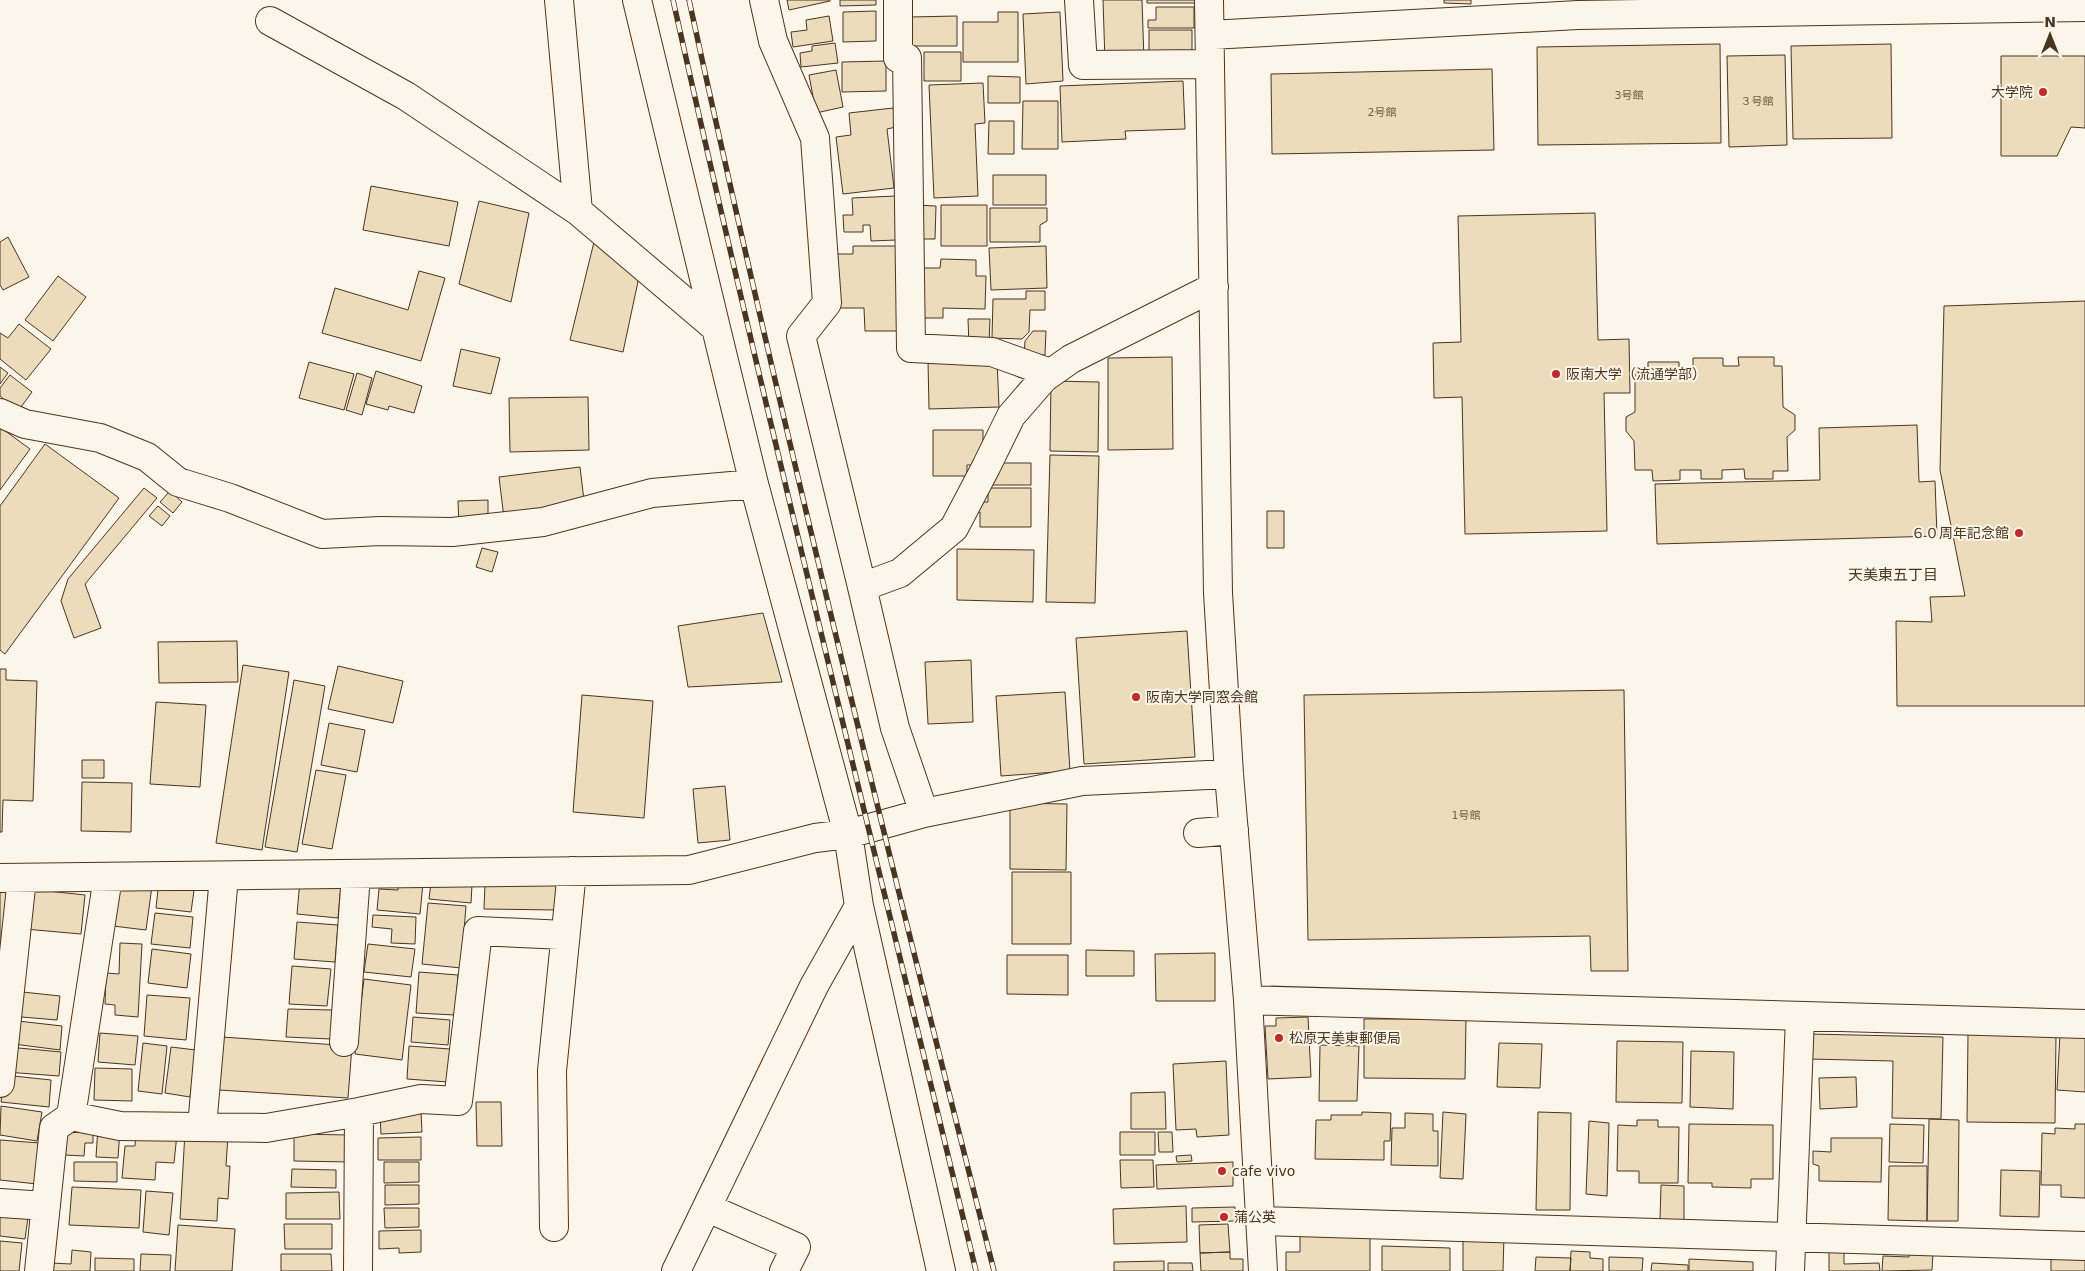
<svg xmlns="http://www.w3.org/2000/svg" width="2085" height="1271" font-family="'DejaVu Sans','Noto Sans JP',sans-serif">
	<rect width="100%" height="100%" fill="#fbf6e9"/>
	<path fill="#ecdcbc" stroke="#4a3520" d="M787,0H830V1L789,10Z
		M840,0H876V5L840,6Z
		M1103,0H1142L1144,61L1105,62Z
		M1147,0H1196V3H1147Z
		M1444,0H1471V4L1444,3Z
		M1156,7H1194V28H1148V20H1156Z
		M876,11V41L843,42V12Z
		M998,12H1018V62H963V22H998Z
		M1060,12L1063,81L1026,84L1023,14Z
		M829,16L833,41L793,47L791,32L807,30L806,20Z
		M957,16V46H910V17Z
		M1149,30H1192V53H1149Z
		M835,43L838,63L801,67L800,53L812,51V46Z
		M1720,44L1721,143L1538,145L1537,47Z
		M1891,44L1892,138L1793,139L1791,46Z
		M924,52H961V81H924Z
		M1785,55L1787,145L1729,147L1727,56Z
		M2001,56H2085V128L2071,127L2057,156H2001Z
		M886,61V91L842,92V62Z
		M1492,69L1494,150L1272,154L1271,74Z
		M836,70L843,107L816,113L809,75Z
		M988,76L1020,77V103H988Z
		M1183,81L1185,129L1125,131L1126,139L1062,142L1060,86Z
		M983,83L985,123L975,124L978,196L934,198L929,85Z
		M1023,101H1058V149H1022Z
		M893,108L896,127L887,129L894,188L843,194L836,137L851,135L849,113Z
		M989,121H1014V154H988Z
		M993,175H1046V205H993Z
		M371,186L458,202L449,246L363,230Z
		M895,196L896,240L871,241L870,225H863V232H844L843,215H853L852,198Z
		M479,201L529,213L511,302L459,284Z
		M916,205L936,206L935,239H916Z
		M941,205H987V246H941Z
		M990,208H1047V221L1040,225V242H990Z
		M1595,213L1598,340L1629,339L1630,393H1604L1607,531L1465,534L1462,397L1434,398L1433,343L1461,342L1458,216Z
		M8,237L29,277L3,290L0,285V242Z
		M594,242L640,272L623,352L570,340Z
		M853,246H899L900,331H865L864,308H835V254H853Z
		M1046,246L1047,288L991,290L989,248Z
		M941,259L976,260V276H986L985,309L943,308V318H917L918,268H940Z
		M419,271L445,278L421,361L322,333L335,288L408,310Z
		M58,276L86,297L53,341L25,320Z
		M1026,291H1045V310H1030L1029,332L1022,339L992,338L993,299H1026Z
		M2085,301V706H1897L1896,621L1932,622L1930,597L1965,596L1940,470L1944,306Z
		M968,319H990L989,345H969Z
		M19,324L51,349L26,380L0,359V333L8,338Z
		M1033,331H1046L1045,355H1024L1025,341Z
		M461,349L500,358L491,394L453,386Z
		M1172,357L1173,449L1108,450V358Z
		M1738,357H1774V366H1782L1783,407L1795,415V430L1787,437L1788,471H1773V479H1745L1744,469L1722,470V479H1701V470H1680V480L1653,481L1652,470H1635L1634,441L1626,431V417L1635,412V370H1648V362H1679V369H1693V358H1723V366H1739Z
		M997,359L999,407L929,409L928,361Z
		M309,362L354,374L344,410L299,398Z
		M0,367L8,373L0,384Z
		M376,371L422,386L414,413L389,406L388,410L366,404Z
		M357,373L372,378L362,415L346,410Z
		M10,375L32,392L18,411L0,396V388Z
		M1051,381L1099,382L1098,452L1050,451Z
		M588,397L589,450L510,452L509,398Z
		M1917,425L1919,482L1935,481L1937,536L1657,544L1655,484L1820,480L1819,428Z
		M0,427L30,449L0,490Z
		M933,430H983V465H967V476H933Z
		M45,444L119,498L5,654L0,650V506Z
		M1050,455L1099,456L1095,603L1046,602Z
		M997,463H1031V485H992Z
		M580,467L585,509L504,518L499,477Z
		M144,488L157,498L85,584L101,628L74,638L61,601L68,579Z
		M988,488H1031V527H980V512H976V502H988Z
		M170,491L182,502L173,513L160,502Z
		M488,500V526L459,527L458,501Z
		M158,506L170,516L162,526L149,516Z
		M1267,511H1284V548H1267Z
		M482,548L498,552L492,572L476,567Z
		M957,549L1034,550L1033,602L957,600Z
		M763,613L782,682L688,687L678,626Z
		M1187,631L1195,757L1084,764L1076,638Z
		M237,641L238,682L159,683L158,642Z
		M971,660L973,722L928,724L925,662Z
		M243,665L289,672L262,850L216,843Z
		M338,666L403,681L393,723L328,709Z
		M0,669H6V680L37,681L33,801L3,800L2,832H0Z
		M294,680L325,686L297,852L265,847Z
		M1624,690L1628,971H1591L1590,936L1308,940L1304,695Z
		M1065,692L1070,771L1001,776L996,696Z
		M582,695L653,701L644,818L573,812Z
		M156,702L206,705L200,787L150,784Z
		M329,723L365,730L357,772L321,765Z
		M82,760H104V778H82Z
		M316,770L346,775L332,849L302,844Z
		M82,782L132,783L131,832L81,831Z
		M725,786L730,840L698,843L693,789Z
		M1010,803L1067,804L1066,870L1010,869Z
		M1012,872H1071V944H1012Z
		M159,880L195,883L191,912L156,908Z
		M300,880L341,884L338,918L297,914Z
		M399,880L423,883L420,914L377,910L379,889L398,890Z
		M431,882L472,885L471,903L429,899Z
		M118,883L152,886L146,930L113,926Z
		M485,884L556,885V910L484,909Z
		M0,886L10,887L0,972Z
		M29,889L85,895L81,934L25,929Z
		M428,903L466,906L461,968L422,964Z
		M155,913L193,917L190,948L151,944Z
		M373,915L416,917L415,944L391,943L392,929L372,927Z
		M297,922L338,925L335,962L294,959Z
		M120,943L142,944L138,1017L115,1015V1005L105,1004L106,973L119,974Z
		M368,944L415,949L411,977L364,972Z
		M152,949L191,954L187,988L148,983Z
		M1086,950L1134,951V976H1086Z
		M1215,953V1001H1156L1155,954Z
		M1007,955H1068V995L1007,994Z
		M292,966L331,969L327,1006L289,1004Z
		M419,972L458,975L455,1015L416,1013Z
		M364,979L411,985L402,1060L355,1054Z
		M13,991L60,996L57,1020L10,1016Z
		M147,995L190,998L186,1040L144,1036Z
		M288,1009L332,1010L331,1039L286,1037Z
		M413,1017L450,1020L448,1045L411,1042Z
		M1308,1017L1311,1077L1268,1079L1265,1026H1276V1018Z
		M1364,1019H1466L1465,1079L1364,1078Z
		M9,1020L62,1026L60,1050L6,1043Z
		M100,1033L138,1036L135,1065L98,1062Z
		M1968,1033L2056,1034L2055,1123L1967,1122Z
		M1810,1034L1943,1037L1941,1119L1892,1118L1893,1061L1809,1059Z
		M2060,1034L2085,1035V1092L2057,1090Z
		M222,1037L352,1046L348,1098L219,1090Z
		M1617,1041L1683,1042L1682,1103L1616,1102Z
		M143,1043L167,1046L162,1094L138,1091Z
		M1499,1043L1542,1044L1540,1088L1497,1087Z
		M1320,1045L1359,1046L1357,1101H1319Z
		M409,1046L450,1049L448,1082L407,1079Z
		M8,1047L61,1052L59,1076L6,1072Z
		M171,1047L196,1050L190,1097L165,1093Z
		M1691,1051L1734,1052L1733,1109L1690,1107Z
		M1226,1061L1229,1135L1197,1137L1196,1129L1176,1130L1173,1064Z
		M95,1068L132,1069V1101L94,1100Z
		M4,1075L51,1080L49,1107L1,1102Z
		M1856,1077L1857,1107L1820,1109L1819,1078Z
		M1165,1092L1166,1129H1131V1093Z
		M476,1102H501L502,1146H477Z
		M1,1106L42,1112L37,1141L0,1135Z
		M421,1112L422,1132L381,1134L380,1115Z
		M1362,1112L1391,1113L1390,1141H1384V1160L1315,1159L1316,1120H1331V1115H1362Z
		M1443,1112L1466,1114L1463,1179L1440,1178Z
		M1538,1112L1571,1113L1570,1210H1536Z
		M1405,1113L1433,1114V1131H1438V1166L1391,1165L1392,1128H1405Z
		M1929,1119L1959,1120L1958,1221H1927Z
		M1637,1120H1658V1127H1679L1678,1183H1639V1171H1617L1618,1125L1637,1126Z
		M1589,1121L1609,1123L1607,1196L1586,1194Z
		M67,1124L93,1125V1143H85L84,1156L65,1155Z
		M1689,1124L1773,1125V1179H1751V1188L1712,1187V1183H1688Z
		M1890,1124L1924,1125L1923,1163L1889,1162Z
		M2075,1124H2085V1198L2061,1197V1185H2041L2042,1133L2055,1134V1128L2075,1129Z
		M98,1127L120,1129L118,1158L96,1157Z
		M136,1131L177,1134L174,1163L156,1162L155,1180L122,1178L125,1146H135Z
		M185,1132L228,1135L226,1166H230L228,1199L218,1198L217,1221L180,1219Z
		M1120,1132H1155V1155H1120Z
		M1158,1132H1172L1173,1152H1159Z
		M294,1134L350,1135V1162L294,1161Z
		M421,1137V1160H378V1138Z
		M1831,1138H1882L1881,1182L1819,1181V1166L1813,1164V1151L1831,1152Z
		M0,1140L40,1143L37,1184L0,1180Z
		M1191,1155L1192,1161L1177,1162L1176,1156Z
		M1120,1160H1153L1154,1187L1121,1188Z
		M74,1162H117V1182L74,1181Z
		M384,1162H419V1182L384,1183Z
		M1233,1162V1186L1157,1189L1156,1165Z
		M1889,1166H1927V1221L1888,1220Z
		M292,1169L336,1170V1188L291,1187Z
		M2001,1170L2040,1171L2039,1217L2000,1216Z
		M385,1185H419V1204L385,1205Z
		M1661,1185L1684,1186V1220H1660Z
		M72,1187L141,1190L139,1228L69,1225Z
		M146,1191L173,1193L169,1235L143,1232Z
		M339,1192L340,1219H286V1193Z
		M1186,1206L1187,1242L1114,1244L1113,1209Z
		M0,1207L29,1210L25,1239L0,1236Z
		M1235,1207V1221L1192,1222V1208Z
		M384,1208H419V1227L385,1228Z
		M284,1224H332V1249H285Z
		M1228,1224L1230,1252L1200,1253L1199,1225Z
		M178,1225L235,1229L232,1271H175Z
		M421,1230V1252L399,1253V1248L379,1249V1231Z
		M1300,1233L1370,1234V1271H1286V1252H1300Z
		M1463,1234L1504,1235L1503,1271H1463Z
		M0,1241L22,1243L19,1271H0Z
		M1382,1246L1450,1248V1271H1382Z
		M1829,1249H1844V1264L1879,1263L1880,1271H1829Z
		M72,1250L91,1252L90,1271H50L51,1263L71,1264Z
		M1910,1250L1933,1252L1932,1270L1882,1271L1883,1256L1909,1257Z
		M1571,1251L1590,1252V1258L1603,1259V1271H1570Z
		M1230,1252V1259H1243V1271H1201L1200,1253Z
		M141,1254L171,1255L170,1271H140Z
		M281,1254H331L332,1271H281Z
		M1536,1257L1571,1258L1570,1271H1535Z
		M1609,1257L1643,1258L1642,1271H1609Z
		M95,1258L134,1259V1271H95Z
		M1689,1259L1753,1262V1271H1689Z
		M2051,1259L2085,1260V1271H2051Z
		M1164,1261V1271H1114V1262Z
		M1168,1263H1192L1193,1271H1168Z
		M1652,1263L1688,1265V1271H1651Z"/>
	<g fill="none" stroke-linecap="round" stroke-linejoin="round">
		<g stroke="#4a3520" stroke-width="30">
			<path id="minor" d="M559,0L578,211L716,328L754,484L848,834L859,906L941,1271
				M637,0L716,328
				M764,0L773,41L815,138L827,303L801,336L862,587
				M898,0V58H907L911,348L992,352L1050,373
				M1079,0L1083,65L1210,64
				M1209,0L1218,593L1229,774L1248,1000L1263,1271
				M270,21L406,96L578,211
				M1210,35L1578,15L2085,7
				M0,413L25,424L100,438L147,457L178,482L230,498L322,534L380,531L452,532L543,522L652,493L754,484
				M924,813L895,728L862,587L900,573L954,528L986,467L1011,416L1044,378L1071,359L1214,287
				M1198,833L1234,830
				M0,878L689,870L815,838L848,834L924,813L1082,781L1229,774
				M1248,1000L2085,1024
				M344,1042L356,874
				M0,1083L22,878
				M71,1116L120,1126L266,1128L359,1112L421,1099L458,1101L478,931L565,935
				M202,1127L224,876
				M0,1203L46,1206
				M708,1208L796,1247L784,1271
				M1260,1221L2085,1246
				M554,1227L552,1071L572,871
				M39,1271L54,1128L71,1116L108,877
				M358,1271L359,1112
				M676,1271L814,986L859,906
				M1790,1271L1800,1017"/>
		</g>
		<use href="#minor" stroke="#fbf6e9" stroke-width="28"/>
		<g stroke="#4a3520" stroke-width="5.5">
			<path id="rail" d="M673,0C768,425 874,848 976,1271
				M689,0C782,426 887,849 994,1271"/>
		</g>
		<use href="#rail" stroke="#fbf6e9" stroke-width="4" stroke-dasharray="11" stroke-linecap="butt"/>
	</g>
	<g fill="#c62828" stroke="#fbf6e9" stroke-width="2">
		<circle cx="2043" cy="92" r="5"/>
		<circle cx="1556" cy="374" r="5"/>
		<circle cx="2019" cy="533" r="5"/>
		<circle cx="1136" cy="697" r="5"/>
		<circle cx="1279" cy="1038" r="5"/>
		<circle cx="1222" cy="1171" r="5"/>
		<circle cx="1224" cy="1217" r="5"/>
	</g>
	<g text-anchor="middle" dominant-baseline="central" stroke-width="4" stroke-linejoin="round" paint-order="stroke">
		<g font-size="11" fill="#725f47">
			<text x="1629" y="95">3号館</text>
			<text x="1757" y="101">３号館</text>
			<text x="1382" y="112">2号館</text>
			<text x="1466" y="815">1号館</text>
		</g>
		<g font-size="14" fill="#4a3520" stroke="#fbf6e9" text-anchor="start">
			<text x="2033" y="92" text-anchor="end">大学院</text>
			<text x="1566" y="374">阪南大学（流通学部）</text>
			<text x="2009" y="533" text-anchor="end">６０周年記念館</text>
			<text x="1146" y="697">阪南大学同窓会館</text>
			<text x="1289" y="1038">松原天美東郵便局</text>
			<text x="1232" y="1171">cafe vivo</text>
			<text x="1234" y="1217">蒲公英</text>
		</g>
		<g font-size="15" fill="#4a3520" stroke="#fbf6e9">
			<text x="1893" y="575">天美東五丁目</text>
		</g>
	</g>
	<g transform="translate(2050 35)" stroke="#fbf6e9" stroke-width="4" paint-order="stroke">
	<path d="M0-4L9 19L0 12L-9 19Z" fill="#4a3520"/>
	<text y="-8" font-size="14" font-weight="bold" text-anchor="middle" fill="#4a3520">N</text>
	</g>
</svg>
